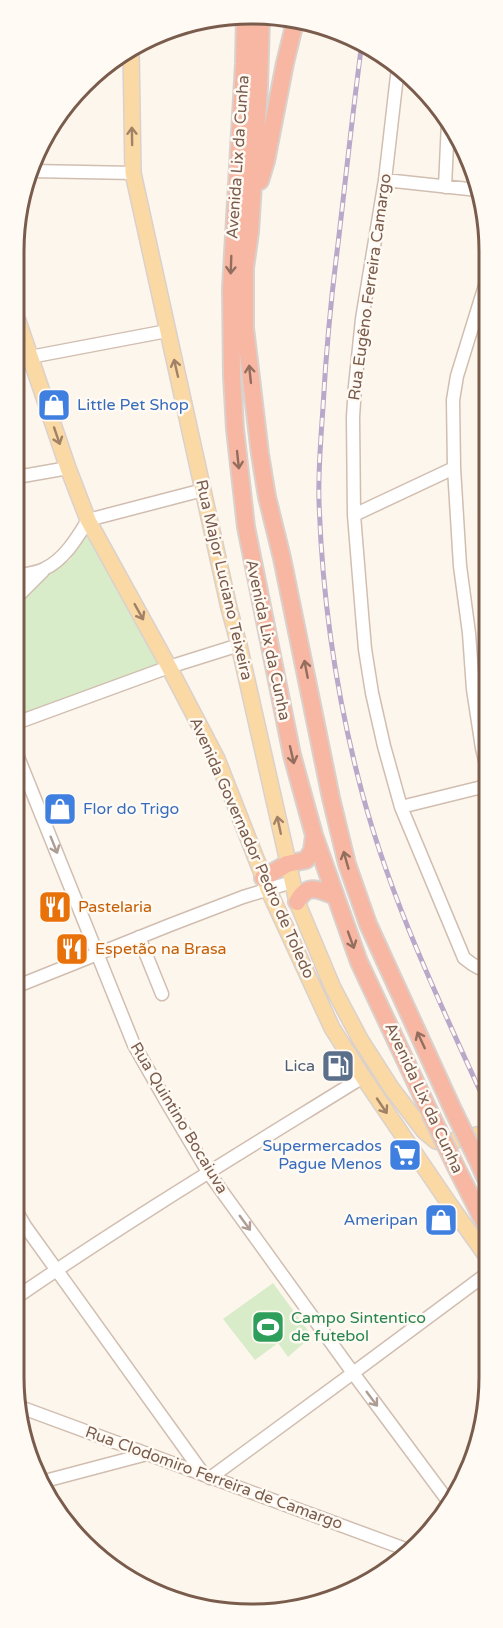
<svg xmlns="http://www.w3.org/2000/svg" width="503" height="1628" font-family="'Varela Round',sans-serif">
	<rect width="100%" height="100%" fill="#fdf6ec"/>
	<path fill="#d8ecc9" d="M86,525L160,665L16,719L17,606L46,572L70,560Z
		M273,1283L312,1336L288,1357L278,1343L255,1360L223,1319Z"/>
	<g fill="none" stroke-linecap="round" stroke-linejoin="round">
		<g stroke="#d1beb0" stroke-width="15">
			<path id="minor" d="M398,67L385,180L362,319L355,386L353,417L354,515L362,614L365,649L372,693L384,746L401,807L464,958L472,964L479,968L486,966
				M32,171L133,173
				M385,180L478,190
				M445,187L448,122
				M30,357L167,331
				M17,477L68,468
				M354,515L454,468
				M17,576C25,574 36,573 44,569C64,560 77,538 88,520L203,490
				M17,597L43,571
				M16,723L169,667L239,645
				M16,752L134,1045L166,1101L208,1172L353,1373L451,1505
				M486,765L482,748L473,689L469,633L460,566L454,468L453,400L457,376L487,279
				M401,807L486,786
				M139,937L162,994
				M15,987L170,925L243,897L292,882
				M14,1207L25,1226L204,1475
				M14,1299C127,1221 245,1150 363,1077
				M20,1407L408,1550
				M210,1478L353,1373L485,1275
				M41,1482L147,1454
				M75,1535L79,1537L101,1555
				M135,1582L185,1602"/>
		</g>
		<g stroke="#dad1cd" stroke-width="18">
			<path id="major" d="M131,49L133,173L229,608L239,645L297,902L333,988L360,1039L392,1089L424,1131L436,1141L444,1143L485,1133
				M18,321L68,468L88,520L169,667L217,759L268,889L332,1028L363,1077L450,1205L485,1254"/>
		</g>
		<g stroke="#dad1cd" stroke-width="20">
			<path id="highway" d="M245,18L244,64L231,288L232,375L235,429L246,527L292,755L314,835L359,962L430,1113
				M261,18L259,86L250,232L245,268V328L260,454L267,497L282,558L331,798L347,864L368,924L454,1112
				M260,181L266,161L285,63L296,18
				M263,878L287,864L306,860L312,851L314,836
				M297,902C307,883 318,889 335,896
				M477,1159L485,1177
				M456,1167L485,1224"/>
		</g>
		<use href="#minor" stroke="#fff" stroke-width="12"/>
		<use href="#major" stroke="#fbd9a5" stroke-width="15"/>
		<use href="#highway" stroke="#f7b7a3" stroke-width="16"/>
		<g stroke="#b9a8c9" stroke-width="5">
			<path id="rail" d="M362,42C353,109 346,176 338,244C331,298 326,353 323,407C321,438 318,470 319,501C322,594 335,687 358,777C386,890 438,999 486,1104"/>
		</g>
		<use href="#rail" stroke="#fffaf3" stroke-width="3" stroke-dasharray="9" stroke-linecap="butt"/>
		<g stroke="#dad1cd" stroke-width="20" stroke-linecap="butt">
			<path id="highway-bridge" d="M454,1112L477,1159
				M430,1113L456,1167"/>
		</g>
		<use href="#highway-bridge" stroke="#f7b7a3" stroke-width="16"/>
	</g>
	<defs><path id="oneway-shaft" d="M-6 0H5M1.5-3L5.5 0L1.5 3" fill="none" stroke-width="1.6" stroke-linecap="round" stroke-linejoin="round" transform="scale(1.5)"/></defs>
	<g stroke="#a18267">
		<use href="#oneway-shaft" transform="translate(132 136) rotate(-91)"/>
		<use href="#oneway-shaft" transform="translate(176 368) rotate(-103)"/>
		<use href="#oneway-shaft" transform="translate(57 436) rotate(71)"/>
		<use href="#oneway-shaft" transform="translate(139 612) rotate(61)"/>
		<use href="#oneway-shaft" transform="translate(279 825) rotate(-102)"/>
		<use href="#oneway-shaft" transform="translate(382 1106) rotate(56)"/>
	</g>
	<g stroke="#936e5e">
		<use href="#oneway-shaft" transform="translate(231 265) rotate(92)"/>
		<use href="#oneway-shaft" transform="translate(250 374) rotate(-96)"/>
		<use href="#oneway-shaft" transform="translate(238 460) rotate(84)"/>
		<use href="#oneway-shaft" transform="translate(306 669) rotate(-101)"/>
		<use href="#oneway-shaft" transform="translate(292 755) rotate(77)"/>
		<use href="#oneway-shaft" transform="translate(346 860) rotate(-106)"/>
		<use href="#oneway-shaft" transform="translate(351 940) rotate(70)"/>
		<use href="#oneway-shaft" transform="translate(421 1040) rotate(-115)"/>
	</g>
	<g stroke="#af9d94">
		<use href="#oneway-shaft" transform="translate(54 845) rotate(68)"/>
		<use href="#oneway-shaft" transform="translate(245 1223) rotate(54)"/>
		<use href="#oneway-shaft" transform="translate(372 1399) rotate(53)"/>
	</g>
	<defs>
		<g id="shop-square" transform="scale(1.725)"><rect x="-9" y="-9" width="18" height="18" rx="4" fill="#3f7fe0" stroke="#fffaf3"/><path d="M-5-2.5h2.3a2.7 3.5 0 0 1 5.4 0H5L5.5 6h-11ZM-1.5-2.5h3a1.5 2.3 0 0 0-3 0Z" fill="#fff"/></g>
		<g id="restaurant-square" transform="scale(1.725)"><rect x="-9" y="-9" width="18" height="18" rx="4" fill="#e8710a" stroke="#fffaf3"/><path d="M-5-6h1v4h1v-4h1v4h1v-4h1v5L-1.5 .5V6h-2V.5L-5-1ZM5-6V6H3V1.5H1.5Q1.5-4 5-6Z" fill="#fff"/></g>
		<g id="fuel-square" transform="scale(1.725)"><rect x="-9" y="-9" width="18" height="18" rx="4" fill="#5c6f8a" stroke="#fffaf3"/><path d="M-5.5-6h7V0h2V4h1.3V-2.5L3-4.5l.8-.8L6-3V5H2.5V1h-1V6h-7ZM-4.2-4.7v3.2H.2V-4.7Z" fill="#fff"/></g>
		<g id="supermarket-square" transform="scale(1.725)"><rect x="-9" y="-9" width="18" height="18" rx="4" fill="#3f7fe0" stroke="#fffaf3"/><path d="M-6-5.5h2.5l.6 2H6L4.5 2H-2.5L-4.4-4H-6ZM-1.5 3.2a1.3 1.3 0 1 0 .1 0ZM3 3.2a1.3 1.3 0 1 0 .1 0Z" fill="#fff"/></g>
		<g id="stadium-square" transform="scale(1.725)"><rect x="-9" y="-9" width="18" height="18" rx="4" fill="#2e9e5b" stroke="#fffaf3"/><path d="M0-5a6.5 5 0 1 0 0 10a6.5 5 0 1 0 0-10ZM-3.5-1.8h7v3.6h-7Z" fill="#fff"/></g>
	</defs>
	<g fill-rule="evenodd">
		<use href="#shop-square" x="54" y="405"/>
		<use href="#shop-square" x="60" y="809"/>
		<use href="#restaurant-square" x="55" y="907"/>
		<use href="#restaurant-square" x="72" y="949"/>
		<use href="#fuel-square" x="338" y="1066"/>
		<use href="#supermarket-square" x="405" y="1155"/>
		<use href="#shop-square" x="441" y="1220"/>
		<use href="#stadium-square" x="268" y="1327"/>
	</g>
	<g text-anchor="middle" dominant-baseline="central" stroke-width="5" stroke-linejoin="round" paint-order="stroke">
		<g font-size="16" fill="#7a5c4d" stroke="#fffaf3">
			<text transform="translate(238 157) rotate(-86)">Avenida Lix da Cunha</text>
			<text transform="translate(370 287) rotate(-82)">Rua Eugêno Ferreira Camargo</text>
			<text transform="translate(224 580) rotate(77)">Rua Major Luciano Teixeira</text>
			<text transform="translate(268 640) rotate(78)">Avenida Lix da Cunha</text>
			<text transform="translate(252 848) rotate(66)">Avenida Governador Pedro de Toledo</text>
			<text transform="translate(424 1098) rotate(65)">Avenida Lix da Cunha</text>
			<text transform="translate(179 1118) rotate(59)">Rua Quintino Bocaiuva</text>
			<text transform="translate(214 1478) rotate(20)">Rua Clodomiro Ferreira de Camargo</text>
		</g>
		<g font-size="16" fill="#366cbe" stroke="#fffaf3" text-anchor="start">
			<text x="77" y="405">Little Pet Shop</text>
			<text x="83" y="809">Flor do Trigo</text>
			<text x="382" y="1146" text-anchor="end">Supermercados<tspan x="382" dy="18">Pague Menos</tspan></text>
			<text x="418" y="1220" text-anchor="end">Ameripan</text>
		</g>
		<g font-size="16" fill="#c56008" stroke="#fffaf3" text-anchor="start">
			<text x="78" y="907">Pastelaria</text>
			<text x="95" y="949">Espetão na Brasa</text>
		</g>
		<g font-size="16" fill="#4e5e75" stroke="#fffaf3" text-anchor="end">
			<text x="315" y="1066">Lica</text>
		</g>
		<g font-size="16" fill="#27864d" stroke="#fffaf3" text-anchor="start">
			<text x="291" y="1318">Campo Sintentico<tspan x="291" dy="18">de futebol</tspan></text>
		</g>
	</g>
	<path d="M0 0H503V1628H0ZM251 24H252A227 227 0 0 1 479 251V1377A227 227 0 0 1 252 1604H251A227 227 0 0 1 24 1377V251A227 227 0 0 1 251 24Z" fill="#fffaf3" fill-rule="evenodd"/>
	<path fill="none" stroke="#7a5c4d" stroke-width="3" d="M251 24H252A227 227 0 0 1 479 251V1377A227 227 0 0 1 252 1604H251A227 227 0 0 1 24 1377V251A227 227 0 0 1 251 24Z"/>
</svg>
